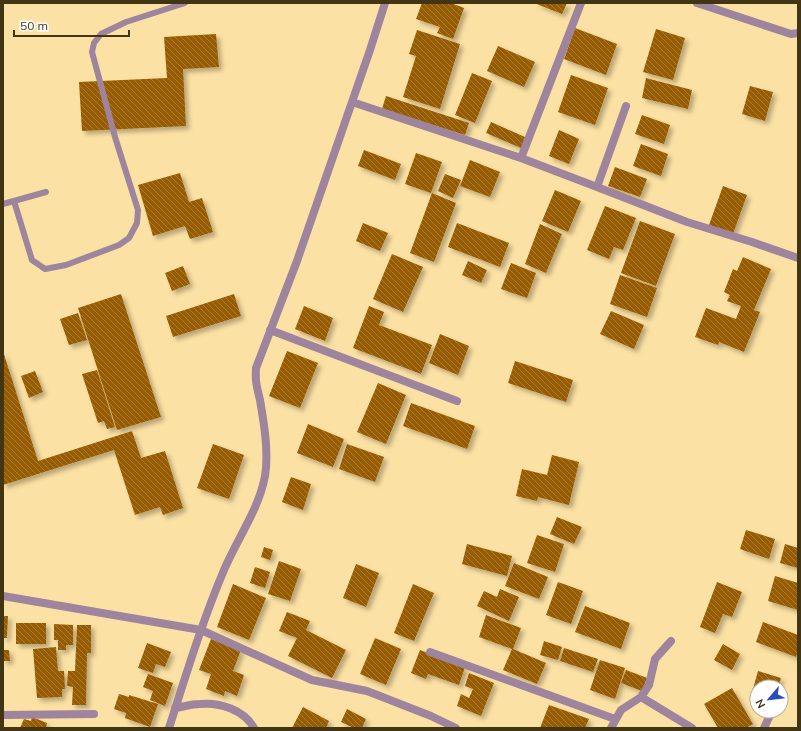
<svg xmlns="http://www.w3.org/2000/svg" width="801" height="731" font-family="Mulish,sans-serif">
	<defs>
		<pattern id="building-back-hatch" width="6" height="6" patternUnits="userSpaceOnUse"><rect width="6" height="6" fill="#985c00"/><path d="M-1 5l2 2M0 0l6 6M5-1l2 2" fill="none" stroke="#a67b37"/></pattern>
		<filter id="shadow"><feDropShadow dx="3.5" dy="3.5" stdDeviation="2" flood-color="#0004"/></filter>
	</defs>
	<rect width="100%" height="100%" fill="#fce1a4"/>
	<path fill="url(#building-back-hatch)" filter="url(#shadow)" d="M422,3H451L464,8L453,39L437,33L440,27L416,19Z
		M534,3H567L562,14Z
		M575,28L617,44L606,75L564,59Z
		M656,29L685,38L673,80L643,72Z
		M417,30L460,44L440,109L403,97L416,56L409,54Z
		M216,34L219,67L183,69L186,126L82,131L79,82L167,78L164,37Z
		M498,46L535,62L524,87L487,71Z
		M472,73L492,81L475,123L455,115Z
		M571,75L608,88L595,125L558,112Z
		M646,78L692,90L688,109L642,98Z
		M750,86L773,92L765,121L742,114Z
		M386,96L469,123L465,135L382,109Z
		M642,115L670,125L664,144L635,134Z
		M491,122L525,137L521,148L486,133Z
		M559,130L579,139L569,164L549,156Z
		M641,144L668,154L661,176L633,166Z
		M364,150L401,164L395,180L358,166Z
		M416,153L442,162L431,193L405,184Z
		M470,160L500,172L490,197L460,186Z
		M615,167L647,179L640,197L608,186Z
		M180,173L189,202L202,198L213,232L190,239L185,226L153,236L138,185Z
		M445,174L461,180L453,198L438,191Z
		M723,186L747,195L733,234L709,225Z
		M555,190L581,201L568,232L542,221Z
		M432,193L456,203L434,262L410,253Z
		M605,206L636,218L623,250L614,247L609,259L587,250Z
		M640,221L675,234L656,286L621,273Z
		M363,223L388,233L380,251L356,241Z
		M457,223L509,243L500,267L448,247Z
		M540,224L562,234L546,273L525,264Z
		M392,254L423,267L403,312L373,299Z
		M743,257L771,269L754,310L760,312L744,352L719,342L718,345L695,337L706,308L736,319L741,306L727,301L730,295L724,292L733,269L737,271Z
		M468,261L487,270L481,283L462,275Z
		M511,263L536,273L527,298L501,289Z
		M183,266L190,284L172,291L165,273Z
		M620,275L657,288L647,317L610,304Z
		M121,294L161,417L117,430L78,308Z
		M234,294L241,316L173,337L166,316Z
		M304,306L333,318L325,341L295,329Z
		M369,306L384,312L379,325L432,345L421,374L353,348Z
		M611,311L644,325L634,349L600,334Z
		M78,313L87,340L69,345L60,319Z
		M440,334L469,346L458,375L429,363Z
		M3,351L38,461L132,431L141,458L165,451L183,508L163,515L160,507L135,515L114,450L3,485Z
		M287,351L318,363L300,408L269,396Z
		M515,361L573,380L566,402L508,383Z
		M97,370L115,427L107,429L104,421L98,423L82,374Z
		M35,371L43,392L29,398L21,376Z
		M378,383L406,395L386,444L357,432Z
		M411,403L475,426L467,449L403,426Z
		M308,424L344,439L333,467L297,453Z
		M213,444L244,455L229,499L197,488Z
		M347,444L384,457L375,482L339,469Z
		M552,455L579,462L569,505L538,497L537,501L516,496L522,469L547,475Z
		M291,477L311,484L303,510L282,502Z
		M557,517L582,527L574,544L550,534Z
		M746,530L775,539L769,559L740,549Z
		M537,535L564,544L555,572L527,563Z
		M467,544L512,556L507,576L462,564Z
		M785,544L798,548V568L780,563Z
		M264,547L273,550L270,560L261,557Z
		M279,561L301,569L290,601L268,594Z
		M514,563L548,577L539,599L505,586Z
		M356,564L379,573L366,607L343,598Z
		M255,567L270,572L265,588L250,583Z
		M775,576L798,583V610L768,601Z
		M558,582L583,591L571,624L546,615Z
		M717,582L742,592L732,617L723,614L715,633L700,627Z
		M233,584L266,598L249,640L217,627Z
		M413,584L434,593L414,641L394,633Z
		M500,589L519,597L509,621L477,606L484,591L497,597Z
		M585,606L630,623L621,649L575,632Z
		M287,612L310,621L306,630L346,650L332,678L288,656L297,638L279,631Z
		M486,615L521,628L513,649L546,663L537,684L503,670L512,649L479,637Z
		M3,616H8L7,638H3Z
		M763,622L798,635V650L796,657L756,642Z
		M16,623H46V644H16Z
		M54,624L73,625V645H66V650H58V640H54Z
		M77,625H91V653H87L86,705H72L73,687L67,686L68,671H75Z
		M375,638L401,649L386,685L360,674Z
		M211,639L241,650L233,671L244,675L237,696L225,691L224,696L206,689L211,674L199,670Z
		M544,641L562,647L558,660L540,655Z
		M147,643L171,652L165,667L156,664L153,673L138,668Z
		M723,644L740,654L732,670L714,660Z
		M56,647L58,671H64L65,689H62V697L37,698L33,649Z
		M564,648L598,659L593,672L560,661Z
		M3,650H9L10,661H3Z
		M420,650L465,667L459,685L428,674L426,679L411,673Z
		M600,660L625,668L615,699L590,690Z
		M626,670L647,678L642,691L621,683Z
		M758,671L781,678L778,687H757V690L753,689Z
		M469,673L494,683L481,716L457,706L461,694L469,698L473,689L465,686Z
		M148,674L173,683L165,706L150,700L153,691L143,687Z
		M732,688L753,724L746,728H718L704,704Z
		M119,694L129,697V695L158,704L150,727L125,718L126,713L114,709Z
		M549,705L589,719L585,728H540Z
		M303,707L329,721L326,728H292Z
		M347,709L366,719L362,728H354L341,722Z
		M32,717L47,723L46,728H20L24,719L31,721Z"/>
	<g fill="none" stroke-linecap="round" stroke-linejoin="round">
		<path stroke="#9e849d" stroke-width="6" d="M14,201L32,260L45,269L66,265L119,245L129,238L137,223L138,210L115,137L92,52L94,43L101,34L126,22L185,3
			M3,204L46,192"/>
		<path stroke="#9e849d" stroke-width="8" d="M697,3L791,34L798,33
			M352,102L521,158L597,187L687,222L752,242L798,258
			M521,158L581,3
			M597,187L626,106
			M270,330L457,401
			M3,596L201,630L312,680L367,691L431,716L456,728
			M430,652L615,719
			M781,695L782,693
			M641,697L692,728
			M175,708C183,707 191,704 200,704C220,702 244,710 254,728
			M3,715L94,714
			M169,728C186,675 202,622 224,570C237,539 259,509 265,476C269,453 264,423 260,400C257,387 255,382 256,368L297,261L370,50L385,3
			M611,728L621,710L641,697L649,685L655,659L671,641
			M764,728L772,711"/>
	</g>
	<rect width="801" height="731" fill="none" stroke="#423514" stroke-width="8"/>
	<g transform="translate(769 699) rotate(242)"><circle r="19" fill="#ffffff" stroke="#b3aea1"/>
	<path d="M0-3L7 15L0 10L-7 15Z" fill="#2c4bbb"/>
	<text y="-6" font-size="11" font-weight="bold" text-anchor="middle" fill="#423514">N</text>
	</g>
	<path d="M14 30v6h115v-6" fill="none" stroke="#423514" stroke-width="2"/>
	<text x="20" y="30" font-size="12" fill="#423514" stroke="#ffffff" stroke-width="3" paint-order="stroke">50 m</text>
</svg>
